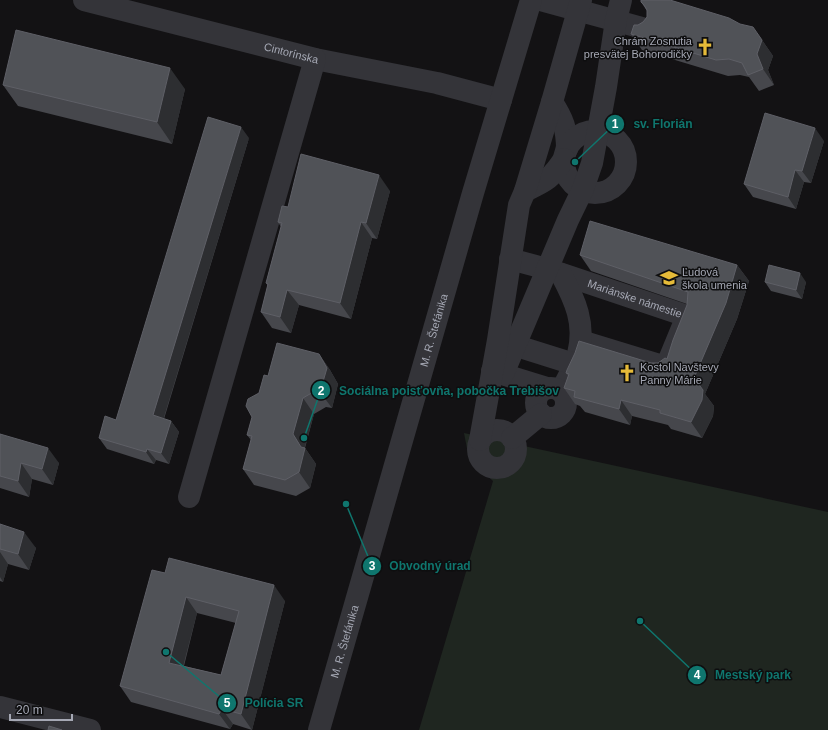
<svg xmlns="http://www.w3.org/2000/svg" width="828" height="730" font-family="Arial,sans-serif">
	<rect width="100%" height="100%" fill="#131214"/>
	<path fill="#1f2620" d="M464,433L828,512V730H419L493,481L469,459Z"/>
	<g fill="none" stroke-linecap="round" stroke-linejoin="round">
		<g stroke="#343439" stroke-width="22">
			<path id="s1" d="M84,0L315,59L437,83L501,100"/>
			<path d="M540,0L646,29"/>
			<path d="M552,102C563,119 567,129 567,149"/>
			<circle cx="595" cy="162" r="31"/>
			<path d="M525,191C546,181 551,179 564,159"/>
			<path id="s2" d="M510,259L547,269L687,316L666,367L581,341"/>
			<path d="M561,274C575,300 586,324 578,354C575,367 567,379 561,391"/>
			<path d="M501,341L574,364"/>
			<path d="M492,371L547,388"/>
			<path d="M503,374L568,220L583,189L592,163L606,87L616,20L621,0"/>
			<circle cx="551" cy="403" r="15"/>
			<circle cx="497" cy="449" r="19"/>
			<path d="M512,438L541,414"/>
			<path d="M480,440L498,340L519,205L525,191L552,102L581,0"/>
			<path d="M189,497L315,59"/>
			<path d="M0,707L90,730"/>
			<path id="s3" d="M319,730L473,193L531,0"/>
		</g>
	</g>
	<path fill="#46474c" fill-rule="evenodd" d="M641,2L762,40L773,56L768,70L774,85L759,91L749,77L740,75L728,76L642,50L631,34L638,25L643,22L647,17V11Z
		M3,85L185,89L172,144L18,106Z
		M249,138L164,419L171,421L179,432L169,464L156,460L154,464L107,449L99,438L116,420Z
		M824,141L811,183L804,182L796,209L753,197L744,184Z
		M390,191L377,239L372,238L351,319L299,305L291,333L272,328L261,312L268,286L266,283L281,227L278,222L288,207Z
		M580,255L737,265L749,281L737,319L705,394L714,406L713,416L702,438L671,429L668,425L632,416L630,425L585,412L580,406L575,404L564,388L568,376L566,373L651,363H658L667,359L687,305V304L591,271Z
		M765,282H806L802,299L771,291Z
		M319,354L330,370L338,384L332,408L326,407L314,414L305,448L316,464L310,488L296,496L254,485L243,469L251,440L247,435L259,393Z
		M0,434L59,463L53,485L32,479L29,497L0,488Z
		M0,524L36,548L29,570L8,564L3,582L0,581Z
		M165,573L285,601L252,730L233,724L230,729L131,702L120,686ZM197,613L236,623L221,675L184,666Z"/>
	<path fill="#2d2e31" d="M762,40L773,56L768,70L774,85L763,69L757,54Z
		M170,68L185,89L172,144L157,122Z
		M241,127L249,138L161,427L153,415Z
		M815,128L824,141L811,183L802,171Z
		M795,170L804,182L796,209L788,197Z
		M379,175L390,191L377,239L366,223Z
		M361,222L372,238L351,319L340,303Z
		M737,265L749,281L737,319L705,394L714,406L713,416L702,438L691,422L694,378Z
		M800,273L806,282L802,299L796,290Z
		M287,290L299,305L291,333L280,317Z
		M319,354L330,370L338,384L332,408L320,392Z
		M303,398L314,414L304,450L305,448L316,464L310,488L299,472L301,447L293,434Z
		M621,400L632,416L630,425L619,409Z
		M171,421L179,432L169,464L161,453Z
		M48,448L59,463L53,485L42,469Z
		M147,449L156,460L154,464L146,452Z
		M21,463L32,479L29,497L18,481Z
		M24,532L36,548L29,570L18,554Z
		M0,552L8,564L3,582L0,577Z
		M274,585L285,601L252,730L241,714Z
		M186,597L197,613L180,678L169,663Z
		M222,709L233,724L230,729L219,714Z"/>
	<path fill="#505257" stroke="#5e5f66" fill-rule="evenodd" d="M641,0H670L729,18L740,24L753,27L762,40L757,54L763,69L748,75L742,63L729,59L716,60L631,34L634,25H638L643,22L647,17V10L644,5L641,2Z
		M16,30L170,68L157,122L3,85Z
		M765,113L815,128L802,171L795,170L788,197L744,184Z
		M208,117L241,127L153,415L171,421L161,453L147,449L146,452L99,438L105,416L116,420Z
		M301,154L379,175L366,223L361,222L340,303L287,290L280,317L261,312L268,284L266,283L282,223L278,222L282,206L288,207Z
		M590,221L737,265L726,303L694,378L703,390L702,400L691,422L660,413V410L621,400L619,409L574,397L575,391L564,388L569,374L566,373L567,370L575,353L579,341L651,363H658L665,358L667,359L673,340L687,305L688,292L580,255Z
		M769,265L800,273L796,290L765,282Z
		M277,343L319,354L327,368L320,392L315,391L303,398L293,434L301,447L305,448L299,472L285,480L243,469L252,436L247,435L252,417L246,406L248,399L259,393L264,375L268,376Z
		M0,434L48,448L42,469L21,463L18,481L0,476Z
		M0,524L24,532L18,554L0,549Z
		M169,558L274,585L241,714L222,709L219,714L120,686L152,570L165,573ZM186,597L239,611L221,675L169,663Z
		M49,726L62,730H48Z"/>
	<defs>
		<g id="church-bare" transform="scale(1.38)"><path d="M-1.2-6h2.4v3.5h3.3v2.4h-3.3V6h-2.4V-.1h-3.3v-2.4h3.3Z" fill="#e6bb39" stroke="#0e0e0f" stroke-width="2.5" paint-order="stroke"/></g>
		<g id="school-bare" transform="scale(1.38)"><path d="M0-5L7-2L0 1L-7-2ZM-4 1L0 2.5L4 1V4Q0 6-4 4Z" fill="#e6bb39" stroke="#0e0e0f" stroke-width="2.5" paint-order="stroke"/></g>
	</defs>
	<g fill-rule="evenodd">
		<use href="#church-bare" x="705" y="47"/>
		<use href="#school-bare" x="669" y="278"/>
		<use href="#church-bare" x="627" y="373"/>
	</g>
	<g text-anchor="middle" dominant-baseline="central" stroke-width="3" stroke-linejoin="round" paint-order="stroke">
		<g font-size="11" fill="#a5a8b4" stroke="#0e0e0f" text-anchor="start">
			<text x="692" y="41" text-anchor="end">Chrám Zosnutia<tspan x="692" dy="13">presvätej Bohorodičky</tspan></text>
			<text x="682" y="272">Ľudová<tspan x="682" dy="13">škola umenia</tspan></text>
			<text x="640" y="367">Kostol Navštevy<tspan x="640" dy="13">Panny Márie</tspan></text>
		</g>
		<g font-size="11" fill="#a5a8b4" stroke="#0e0e0f">
			<text stroke="none"><textPath href="#s1" startOffset="214">Cintorínska</textPath></text>
			<text stroke="none"><textPath href="#s2" startOffset="131">Mariánske námestie</textPath></text>
			<text stroke="none"><textPath href="#s3" startOffset="416">M. R. Štefánika</textPath></text>
			<text stroke="none"><textPath href="#s3" startOffset="92">M. R. Štefánika</textPath></text>
		</g>
	</g>
	<path fill="none" stroke="#0f766e" stroke-width="1.5" d="M575 162L615 124M304 438L321 390M346 504L372 566M640 621L697 675M166 652L227 703"/>
	<g fill="#0f766e" stroke="#0e0e0f" stroke-width="1.5">
		<circle cx="575" cy="162" r="4"/>
		<circle cx="304" cy="438" r="4"/>
		<circle cx="346" cy="504" r="4"/>
		<circle cx="640" cy="621" r="4"/>
		<circle cx="166" cy="652" r="4"/>
		<circle cx="615" cy="124" r="10"/>
		<circle cx="321" cy="390" r="10"/>
		<circle cx="372" cy="566" r="10"/>
		<circle cx="697" cy="675" r="10"/>
		<circle cx="227" cy="703" r="10"/>
	</g>
	<g font-size="12" text-anchor="middle" font-weight="bold" fill="#fff">
		<text x="615" y="128">1</text>
		<text x="321" y="395">2</text>
		<text x="372" y="570">3</text>
		<text x="697" y="679">4</text>
		<text x="227" y="707">5</text>
	</g>
	<g font-size="12" text-anchor="middle" font-weight="bold" fill="#0f766e" stroke="#0e0e0f" stroke-width="3" stroke-linejoin="round" paint-order="stroke">
		<text x="663" y="128">sv. Florián</text>
		<text x="449" y="395">Sociálna poisťovňa, pobočka Trebišov</text>
		<text x="430" y="570">Obvodný úrad</text>
		<text x="753" y="679">Mestský park</text>
		<text x="274" y="707">Polícia SR</text>
	</g>
	<path d="M10 714v6h62v-6" fill="none" stroke="#a5a8b4" stroke-width="2"/>
	<text x="16" y="714" font-size="12" fill="#a5a8b4" stroke="#0e0e0f" stroke-width="3" paint-order="stroke">20 m</text>
</svg>
